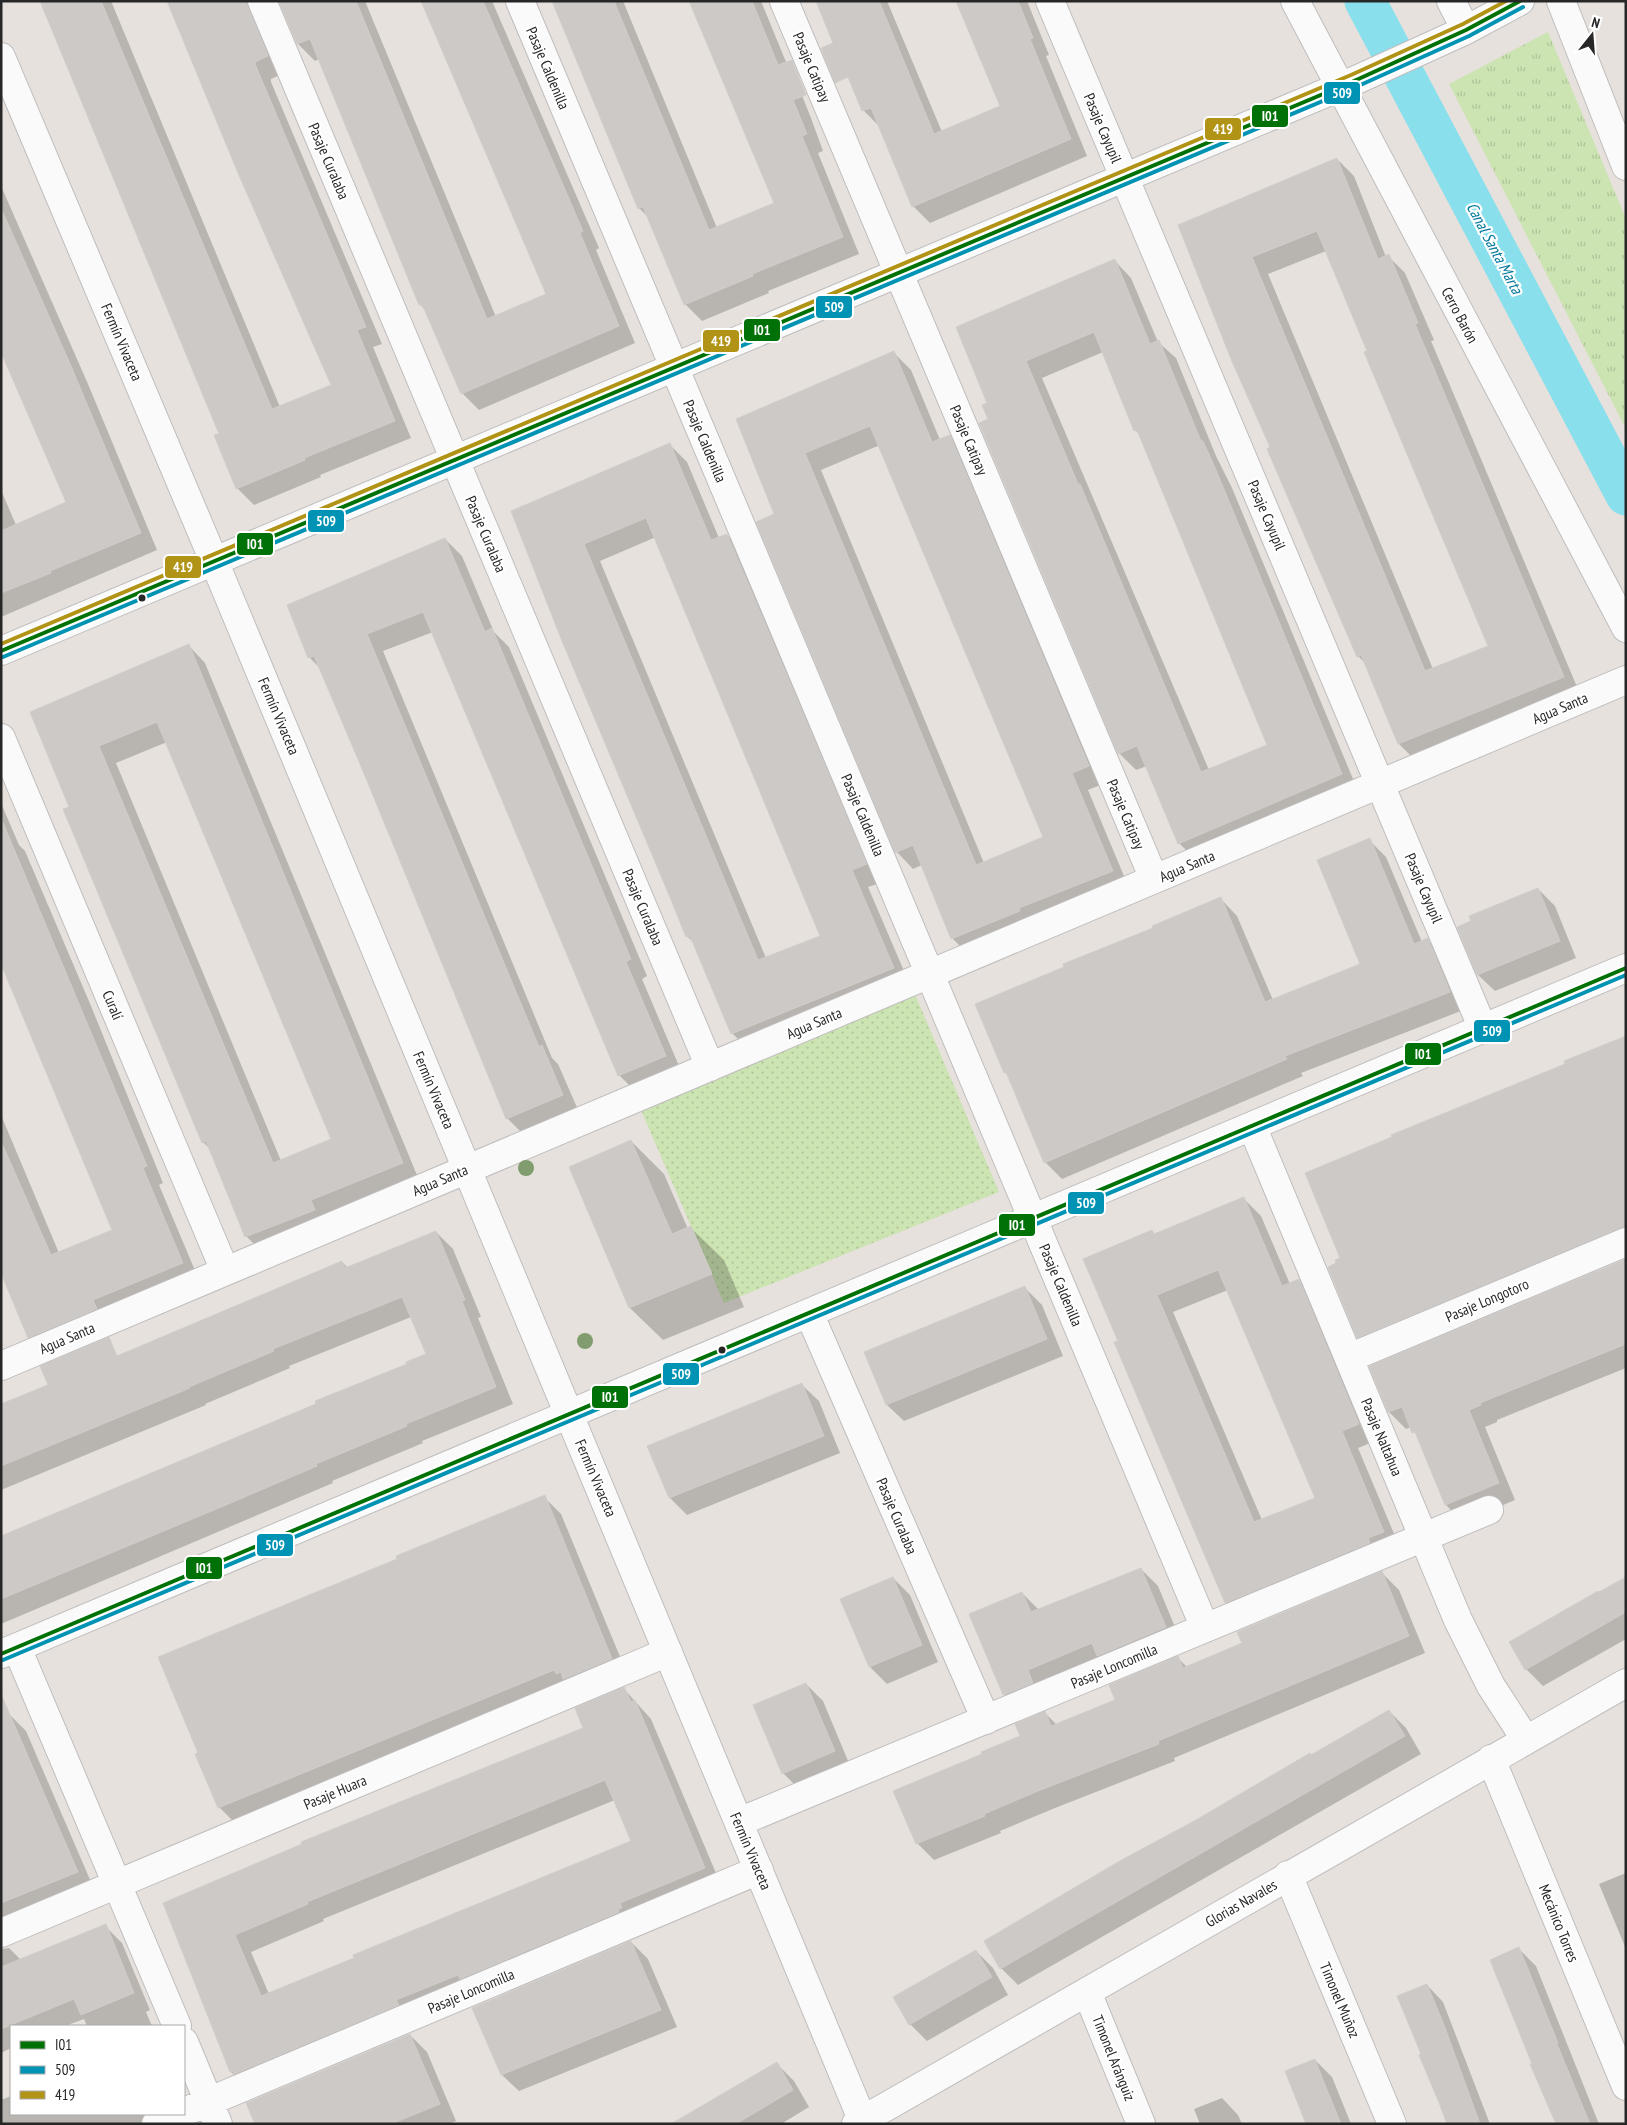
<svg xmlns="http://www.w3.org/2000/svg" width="1627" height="2125" font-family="'PT Sans Narrow',sans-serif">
	<defs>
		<pattern id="grass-tufts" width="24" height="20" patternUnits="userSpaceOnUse" patternTransform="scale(1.25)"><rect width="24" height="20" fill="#cce3b2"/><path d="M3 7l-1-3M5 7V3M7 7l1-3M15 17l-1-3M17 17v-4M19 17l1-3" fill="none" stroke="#afc399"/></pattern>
		<pattern id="park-dots" width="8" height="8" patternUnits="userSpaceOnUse" patternTransform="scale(1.25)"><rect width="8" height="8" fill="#cce3b2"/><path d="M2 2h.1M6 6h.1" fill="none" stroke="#afc399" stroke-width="1.8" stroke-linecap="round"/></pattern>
	</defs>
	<rect width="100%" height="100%" fill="#e6e1dc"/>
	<path fill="url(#grass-tufts)" d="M1548,32L1626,219V429L1449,84Z"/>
	<path fill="url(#park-dots)" d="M914,992L999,1192L724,1303L638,1103Z"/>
	<path fill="#0003" fill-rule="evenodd" d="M40,1H111L280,407L333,386L172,1H365L496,317L548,295L422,1H492L599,248L596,250L635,343L479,410L462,393L427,312L420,304L319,59L315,61L298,44L281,2L273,3L284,73L271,79V82L382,344L373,347L411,438L320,475L321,477L254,505L237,488L220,434Z
		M553,1H623L717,228L776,204L692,1H761L793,79L797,83L811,118L823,151L818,153L859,254L768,291L769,293L702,321L685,304L650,219L639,208Z
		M818,1H887L942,132L1001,107L956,1H1027L1049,55L1046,56L1087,156L930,223L913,206L881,128L863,110Z
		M1337,159L1354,176L1386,257L1388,256L1405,273L1434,340L1431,341L1449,383L1580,694L1416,761L1399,744L1366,664L1358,656L1179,226ZM1326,251L1490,646L1433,669L1268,274Z
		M1,186L88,384L157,550L1,617V490L16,525L68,503L1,349Z
		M1115,261L1131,278L1158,342L1176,358L1216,456L1232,488L1358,791L1196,860L1179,843L1147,766L1136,770L1119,753L990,419L989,404L958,327ZM1103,352L1135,430L1140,435L1268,745L1209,770L1042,378Z
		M894,353L911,370L940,440L950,436L966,453L1105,783L1088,790L1129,888L969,955L952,938L922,865L913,869L897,852L776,515L737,420ZM880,445L1044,838L984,863L821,470Z
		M670,445L687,462L719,538L727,535L744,552L883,882L868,887L910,985L749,1050L732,1033L695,944L688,937L513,512ZM656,537L822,936L766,958L600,561Z
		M445,539L462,556L494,632L509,647L647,976L642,979L682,1073L636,1092L619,1075L433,632L383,651L552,1058L558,1064L579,1112L524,1135L507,1118L320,668L309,657Z
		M189,646L205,663L419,1180L263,1253L246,1236L210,1149L203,1142L32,713ZM167,742L332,1140L281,1161L116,763Z
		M1,803L19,845L25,851L91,1006L163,1183L159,1185L199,1280L43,1347L26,1330L1,1270V1115L59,1253L114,1231L1,963Z
		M1369,840L1386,857L1422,942L1428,940L1445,957L1466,1009L1301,1073L1303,1076L1062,1179L1045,1162L1009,1077L1005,1072L1154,928L1221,899L1237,916L1273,1000L1362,964Z
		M1538,889L1555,906L1576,958L1495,991L1478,975L1459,927Z
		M1626,1036V1241L1375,1354L1358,1337L1338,1264L1342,1259L1567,1065Z
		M631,1141L664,1174L688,1229L691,1228L724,1260L744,1307L663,1340L630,1308L570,1167Z
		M1244,1199L1261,1216L1290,1284L1298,1280L1315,1297L1375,1441L1358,1448L1400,1548L1243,1619L1226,1602L1120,1341L1152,1232L1155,1235ZM1228,1290L1316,1499L1262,1520L1173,1312Z
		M436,1232L453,1249L481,1317L478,1318L513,1404L422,1441L423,1443L332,1481L333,1483L1,1624V1537L408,1365L427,1355L411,1317L289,1366L290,1368L205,1404L206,1405L1,1490V1405L342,1262L348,1268Z
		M1626,1283V1368L1497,1420V1422L1485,1427L1515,1500L1463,1522L1446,1505L1419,1438L1411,1427L1406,1429L1389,1412L1371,1367Z
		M1025,1288L1042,1305L1063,1356L904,1421L887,1405Z
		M802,1385L819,1401L840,1453L687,1515L670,1498L648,1446Z
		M544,1497L561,1514L628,1676L236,1824L219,1807L399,1560Z
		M1141,1569L1158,1586L1182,1644L1021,1711L1004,1694L1022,1593L1039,1610Z
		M1382,1573L1399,1590L1425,1653L1174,1758L1175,1761L1055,1808L1000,1831L1001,1833L934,1860L917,1843L1045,1713L1057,1725L1116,1701L1178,1658L1187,1667L1244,1644Z
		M893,1578L910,1595L938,1662L887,1684L870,1667L842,1599Z
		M1626,1579V1639L1543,1686L1526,1669Z
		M806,1684L823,1701L851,1768L800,1790L783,1773Z
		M624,1689L651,1719L721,1885L248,2088L231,2072L165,1903L585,1728ZM615,1800L633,1842L269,1994L251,1952L324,1921L323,1919Z
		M1389,1711L1406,1728L1421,1754L1018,1985L1001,1968L1311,1756Z
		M9,1714L26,1731L94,1889L5,1941L2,1949L9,1948L21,1960L105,1926L122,1943L150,2010L146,2012L152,2026H87L84,2019L65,2026H11V2048L1,2053V1717Z
		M1626,1873V1949L1599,1884Z
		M631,1942L648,1959L677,2027L519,2091L502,2075Z
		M1519,1949L1536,1966L1599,2124H1557Z
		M976,1951L993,1968L1008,1995L927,2041L910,2024Z
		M1427,1985L1443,2002L1490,2124H1447L1440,2106L1442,2105Z
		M410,2035L427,2052L456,2121L449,2124H256Z
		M1315,2060L1332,2077L1351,2124H1308Z
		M777,2064L794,2081L809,2107L781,2124H674Z
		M11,2096V2114H171L147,2124H1V2100Z
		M1222,2098L1238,2115L1242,2124H1200L1194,2109Z"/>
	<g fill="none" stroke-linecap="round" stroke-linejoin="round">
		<path stroke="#8adfed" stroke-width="41" d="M1365,1L1626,495"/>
	</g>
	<path fill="#ccc9c6" stroke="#d1cdc8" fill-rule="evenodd" d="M40,1H101L272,409L331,385L238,173L167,1H247L268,56L255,62V64L366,327L357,330L395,421L304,458L305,460L236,489L214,435L219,434Z
		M279,1H356L487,319L546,294L421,1H483L583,231L580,233L619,326L461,394L422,304L419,305L310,39L297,44Z
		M552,1H614L709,230L774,203L689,1H752L778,65L792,60L806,95L793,100L807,134L802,136L843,237L752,274L753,276L684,305L643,207L638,209Z
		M816,1H879L934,134L1000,106L956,1H1018L1033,38L1030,39L1071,139L912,207L871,108L862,111L848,77L835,83L821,48L833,43Z
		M1337,158L1378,259L1389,254L1418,323L1415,324L1432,364L1564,677L1398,744L1361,655L1357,657L1267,449L1270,447L1231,359L1178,225ZM1317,231L1367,351L1364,352L1488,646L1425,671L1252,257Z
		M1,208L71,366L141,533L50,571L51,573L1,593V531L66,502L1,352Z
		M1115,259L1150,344L1159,340L1201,441H1203L1216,470L1342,774L1178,844L1137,746L1118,754L979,423L988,419L982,405L987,403L956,327ZM1094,332L1134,431L1137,430L1267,745L1201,772L1080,484H1078L1026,361Z
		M894,351L932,442L950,435L1089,766L1072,773L1113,871L1019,908L1020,911L951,939L913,845L895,853L756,522L774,514L736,419ZM870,426L1043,837L976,865L805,453Z
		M670,443L711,540L727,534L867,864L852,870L894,968L731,1034L690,936L686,937L672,902L562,641L511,511ZM646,518L820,936L758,960L584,544Z
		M445,538L485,632L492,628L631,959L626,962L666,1056L618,1076L423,612L367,634L539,1047L542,1045L563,1095L506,1119L361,766L314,656L308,658L287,605Z
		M189,644L403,1163L311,1200L315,1210L245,1237L206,1141L202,1143L63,809L69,807L30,712ZM157,722L331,1139L273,1163L99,746Z
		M1,818L147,1166L143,1168L183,1263L93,1300L97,1309L28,1338L1,1273V1141L51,1255L112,1230L1,964Z
		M1370,838L1414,944L1428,938L1450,992L1285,1056L1287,1059L1044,1163L1006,1072L1004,1073L975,1004L1064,967L1063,964L1153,928L1152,926L1221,897L1265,1002L1360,964L1317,860Z
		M1538,888L1560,941L1477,975L1457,927L1471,921L1469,916Z
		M1626,1036V1227L1357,1338L1328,1267L1336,1263L1335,1260L1340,1258L1305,1173L1392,1137L1391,1135L1565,1064L1564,1061Z
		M631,1140L672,1234L691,1226L712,1274L629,1308L569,1167Z
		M1244,1197L1282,1286L1299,1279L1359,1424L1342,1431L1384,1532L1368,1538L1370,1543L1225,1603L1114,1342L1118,1341L1083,1259L1152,1230L1154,1234ZM1218,1270L1315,1498L1254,1522L1157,1295Z
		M436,1231L465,1300L462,1301L496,1387L406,1424L407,1426L316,1464L317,1466L233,1502L1,1599V1536L316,1404L315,1401L407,1364L406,1362L426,1354L402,1297L273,1349L274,1351L189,1387L190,1388L1,1466V1404L48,1385L40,1366L109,1337L117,1356L342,1261L345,1268Z
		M1626,1259V1344L1480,1403L1481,1405L1469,1410L1499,1483L1445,1505L1415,1432L1412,1433L1402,1407L1388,1412L1369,1366Z
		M1025,1286L1047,1339L886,1405L864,1352Z
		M802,1383L824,1436L669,1498L647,1446Z
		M545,1495L612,1659L563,1679L561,1672L556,1674L554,1670L218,1808L195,1754L198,1753L158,1657L397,1559L396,1556Z
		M1141,1568L1166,1627L1097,1656L1092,1643L1028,1670L1033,1683L1003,1695L969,1614L1022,1592L1031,1612Z
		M1382,1571L1409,1636L1158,1741L1159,1744L1038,1791L984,1814L985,1816L916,1844L893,1791L982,1754L981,1752L1020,1736L1015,1724L1045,1711L1051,1726L1115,1700L1109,1685L1178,1656L1183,1668L1242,1643L1237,1632Z
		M893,1577L922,1645L869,1667L840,1599Z
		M1626,1577V1612L1525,1670L1509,1642L1598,1591L1599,1592Z
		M806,1683L835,1751L782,1774L753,1705Z
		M624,1687L631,1702L635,1700L705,1868L620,1903L622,1908L618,1909L619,1912L460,1979L458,1975L396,2000L399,2005L234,2074L233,2071L230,2072L163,1903L302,1844L301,1842L583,1728L575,1708ZM605,1780L631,1841L353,1955L354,1958L261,1996L235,1935L308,1904L307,1902Z
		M1,1694L78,1872L1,1903Z
		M1389,1710L1405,1736L1000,1969L984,1941L1118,1862L1196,1820L1310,1753L1311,1755Z
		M106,1924L134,1993L81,2015L74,1999L1,2029V1967Z
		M631,1941L661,2010L501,2075L472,2008Z
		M1519,1947L1558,2043L1557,2044L1590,2124H1556L1530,2064H1532L1490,1960Z
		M976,1950L992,1977L909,2025L893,1997Z
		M1427,1984L1444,2025L1480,2124H1448L1419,2055L1421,2054L1397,1996Z
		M410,2034L440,2104L391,2124H255L246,2103Z
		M1315,2059L1323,2080L1341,2124H1306L1285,2071Z
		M777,2062L793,2090L736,2124H671Z"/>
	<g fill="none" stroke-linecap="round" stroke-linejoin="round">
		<g stroke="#bfbdbe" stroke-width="30">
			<path id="minor" d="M262,1L710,1067
				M520,1L1205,1628
				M784,1L1154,879
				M1050,1L1483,1029
				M1295,1L1626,628
				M1451,1L1466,30
				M1561,1L1626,166
				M1,57L214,561L864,2124
				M1,651L1354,81L1466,30L1520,1
				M1,738L225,1271
				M1252,1126L1458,1620L1491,1686L1526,1740
				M809,1313L986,1720
				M1349,1358L1626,1242
				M1,1366L1626,680
				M17,1648L177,2026
				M1,1654L1626,968
				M1491,1759L1626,2086
				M739,1822L1489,1510
				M1288,1875L1392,2124
				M1,1933L668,1652
				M1087,1992L1141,2124
				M184,2042L218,2124
				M184,2112L759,1870
				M156,2124L180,2114
				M856,2124L1626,1683"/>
		</g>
		<use href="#minor" stroke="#fbfafa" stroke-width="28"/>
		<g stroke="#fff" stroke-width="8">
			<path id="bus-1" d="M1,651L1354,81L1466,30L1520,1
				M1,1654L1626,968"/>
		</g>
		<g stroke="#fff" stroke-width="8">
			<path id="bus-2" d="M3,657L1356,87L1469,36L1523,7
				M3,1660L1626,975"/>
		</g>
		<g stroke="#fff" stroke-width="8">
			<path id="bus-3" d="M1,644L1351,75L1463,24L1506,1"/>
		</g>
		<use href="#bus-1" stroke="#007106" stroke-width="4"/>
		<use href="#bus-2" stroke="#0093b3" stroke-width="4"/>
		<use href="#bus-3" stroke="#b19316" stroke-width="4"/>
	</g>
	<g fill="#819d6f">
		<circle cx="526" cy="1168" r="8"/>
		<circle cx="585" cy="1341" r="8"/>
	</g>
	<g fill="#272727" stroke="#fff" stroke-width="2">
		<circle cx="142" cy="598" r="4.5"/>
		<circle cx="722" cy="1350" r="4.5"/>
	</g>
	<g text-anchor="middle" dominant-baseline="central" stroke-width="4.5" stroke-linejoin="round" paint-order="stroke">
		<g font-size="15" fill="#272727" stroke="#fff">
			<text transform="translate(812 67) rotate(67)">Pasaje Catipay</text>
			<text transform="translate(548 68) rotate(67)">Pasaje Caldenilla</text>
			<text transform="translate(1103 128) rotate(67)">Pasaje Cayupil</text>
			<text transform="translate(329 161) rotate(67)">Pasaje Curalaba</text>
			<text transform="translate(1460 315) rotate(62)">Cerro Barón</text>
			<text transform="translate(122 342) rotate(67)">Fermín Vivaceta</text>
			<text transform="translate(969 440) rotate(67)">Pasaje Catipay</text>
			<text transform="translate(705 441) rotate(67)">Pasaje Caldenilla</text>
			<text transform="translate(1267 515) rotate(67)">Pasaje Cayupil</text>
			<text transform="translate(486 534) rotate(67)">Pasaje Curalaba</text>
			<text transform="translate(1560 708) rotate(-23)">Agua Santa</text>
			<text transform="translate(279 716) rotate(67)">Fermín Vivaceta</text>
			<text transform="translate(1126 814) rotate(67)">Pasaje Catipay</text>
			<text transform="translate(863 815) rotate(67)">Pasaje Caldenilla</text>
			<text transform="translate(1187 866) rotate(-23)">Agua Santa</text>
			<text transform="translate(1424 888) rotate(67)">Pasaje Cayupil</text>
			<text transform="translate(643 907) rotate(67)">Pasaje Curalaba</text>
			<text transform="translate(113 1005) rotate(67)">Curalí</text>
			<text transform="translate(814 1023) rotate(-23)">Agua Santa</text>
			<text transform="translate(434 1090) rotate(67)">Fermín Vivaceta</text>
			<text transform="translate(440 1180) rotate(-23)">Agua Santa</text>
			<text transform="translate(1061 1285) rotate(67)">Pasaje Caldenilla</text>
			<text transform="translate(1487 1300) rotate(-23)">Pasaje Longotoro</text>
			<text transform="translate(67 1338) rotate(-23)">Agua Santa</text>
			<text transform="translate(1382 1437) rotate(67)">Pasaje Naltahua</text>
			<text transform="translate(596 1478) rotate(67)">Fermín Vivaceta</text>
			<text transform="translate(897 1516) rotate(67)">Pasaje Curalaba</text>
			<text transform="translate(1114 1666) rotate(-23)">Pasaje Loncomilla</text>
			<text transform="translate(335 1792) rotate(-23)">Pasaje Huara</text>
			<text transform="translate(751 1851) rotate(67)">Fermín Vivaceta</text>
			<text transform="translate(1241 1903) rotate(-30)">Glorias Navales</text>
			<text transform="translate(1559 1923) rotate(68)">Mecánico Torres</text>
			<text transform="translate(471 1991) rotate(-23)">Pasaje Loncomilla</text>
			<text transform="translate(1340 2000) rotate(67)">Timonel Muñoz</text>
			<text transform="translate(1114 2058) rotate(68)">Timonel Aránguiz</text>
		</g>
		<g font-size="16" font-style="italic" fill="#06799c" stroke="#fff">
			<text transform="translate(1495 248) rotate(62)">Canal Santa Marta</text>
		</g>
	</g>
	<g stroke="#fff" stroke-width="2">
		<rect x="1323" y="81" width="38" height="24" rx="5" fill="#0093b3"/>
		<rect x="1251" y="104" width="38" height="24" rx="5" fill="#007106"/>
		<rect x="1204" y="117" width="38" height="24" rx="5" fill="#b19316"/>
		<rect x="815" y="295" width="38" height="24" rx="5" fill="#0093b3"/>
		<rect x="743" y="318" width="38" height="24" rx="5" fill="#007106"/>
		<rect x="702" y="329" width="38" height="24" rx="5" fill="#b19316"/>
		<rect x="307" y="509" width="38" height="24" rx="5" fill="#0093b3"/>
		<rect x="236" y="532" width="38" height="24" rx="5" fill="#007106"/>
		<rect x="164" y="555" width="38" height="24" rx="5" fill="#b19316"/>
		<rect x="1473" y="1019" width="38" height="24" rx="5" fill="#0093b3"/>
		<rect x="1404" y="1042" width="38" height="24" rx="5" fill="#007106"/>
		<rect x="1067" y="1191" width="38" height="24" rx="5" fill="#0093b3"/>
		<rect x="998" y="1213" width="38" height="24" rx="5" fill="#007106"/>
		<rect x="662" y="1362" width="38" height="24" rx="5" fill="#0093b3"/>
		<rect x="591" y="1385" width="38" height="24" rx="5" fill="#007106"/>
		<rect x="256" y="1533" width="38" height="24" rx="5" fill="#0093b3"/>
		<rect x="185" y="1556" width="38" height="24" rx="5" fill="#007106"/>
	</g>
	<g font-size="14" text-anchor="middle" font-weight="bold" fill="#fff">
		<text x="1342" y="98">509</text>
		<text x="1270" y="121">I01</text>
		<text x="1223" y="134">419</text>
		<text x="834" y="312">509</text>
		<text x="762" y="335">I01</text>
		<text x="721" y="346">419</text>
		<text x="326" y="526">509</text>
		<text x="255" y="549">I01</text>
		<text x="183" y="572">419</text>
		<text x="1492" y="1036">509</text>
		<text x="1423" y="1059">I01</text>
		<text x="1086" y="1208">509</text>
		<text x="1017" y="1230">I01</text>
		<text x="681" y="1379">509</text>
		<text x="610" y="1402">I01</text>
		<text x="275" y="1550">509</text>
		<text x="204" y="1573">I01</text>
	</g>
	<rect width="1627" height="2125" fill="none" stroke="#272727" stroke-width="5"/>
	<rect x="10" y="2025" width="175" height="90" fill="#ffffff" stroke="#a9a9a9"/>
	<rect x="20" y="2041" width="25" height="8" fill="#007106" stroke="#a9a9a9"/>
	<text x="55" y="2050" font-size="15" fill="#272727">I01</text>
	<rect x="20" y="2066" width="25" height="8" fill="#0093b3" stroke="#a9a9a9"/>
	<text x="55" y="2075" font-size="15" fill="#272727">509</text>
	<rect x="20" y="2091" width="25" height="8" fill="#b19316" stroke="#a9a9a9"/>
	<text x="55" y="2100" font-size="15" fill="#272727">419</text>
	<g transform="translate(1592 35) rotate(17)" stroke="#ffffff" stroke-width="4" paint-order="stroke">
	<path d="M0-4L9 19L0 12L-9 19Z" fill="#272727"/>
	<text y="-8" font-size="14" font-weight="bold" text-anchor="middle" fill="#272727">N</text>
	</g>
</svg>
